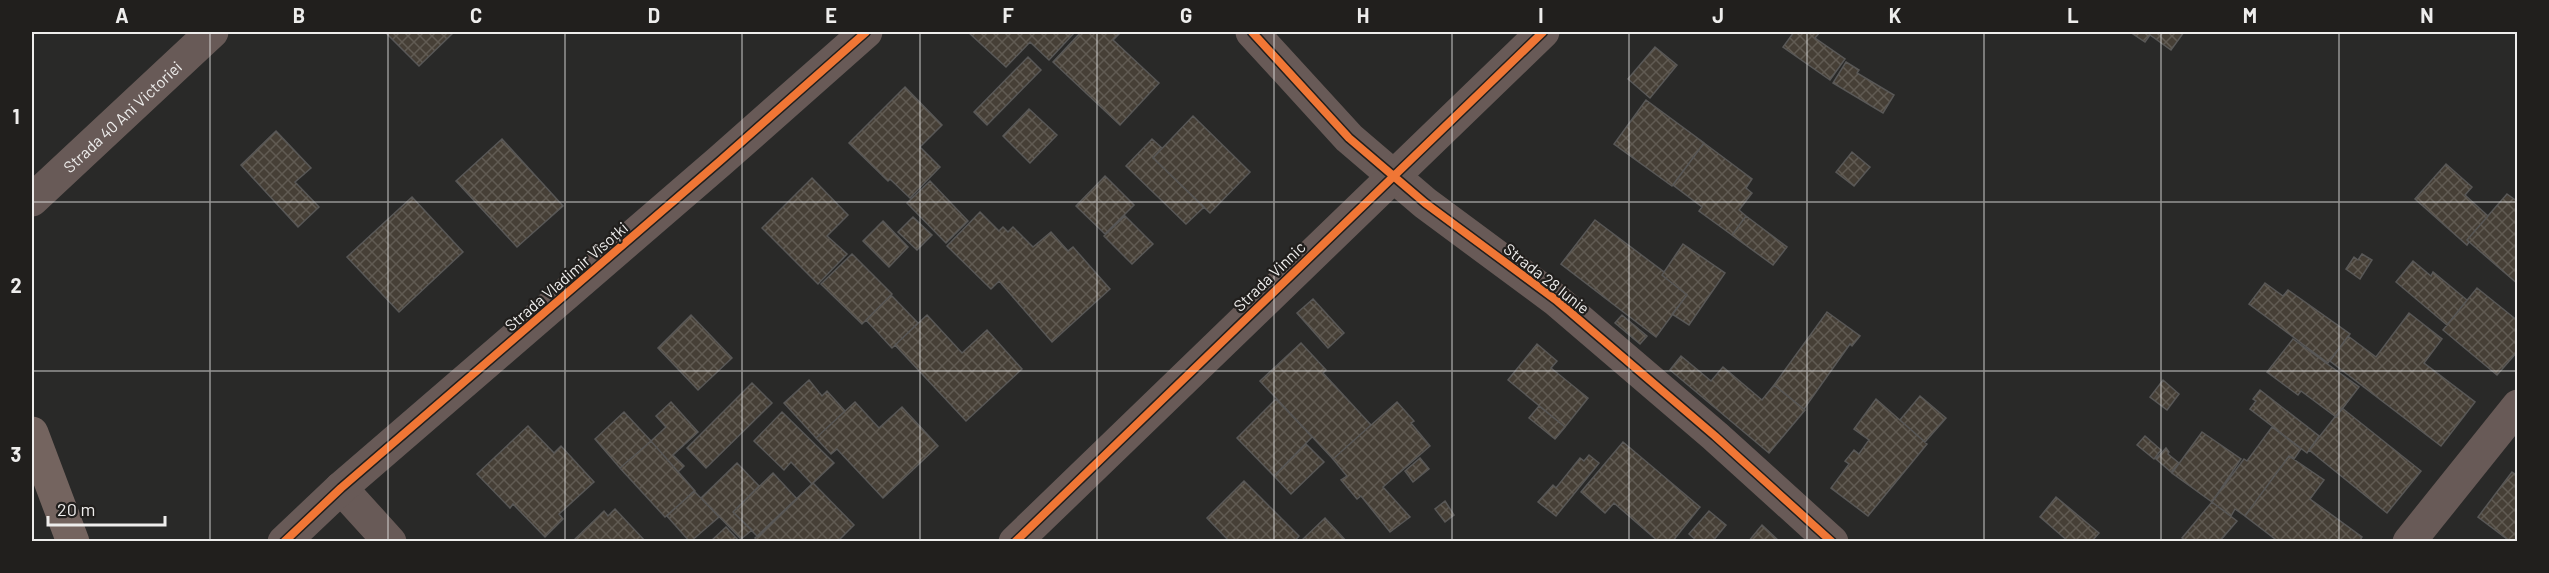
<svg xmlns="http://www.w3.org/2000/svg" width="2549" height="573" font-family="Barlow,sans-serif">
	<defs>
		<pattern id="building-cross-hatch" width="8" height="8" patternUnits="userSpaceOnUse" patternTransform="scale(1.5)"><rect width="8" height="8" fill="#463f36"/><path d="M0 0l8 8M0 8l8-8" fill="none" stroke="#615b53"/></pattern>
	</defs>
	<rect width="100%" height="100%" fill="#292928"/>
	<path fill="url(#building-cross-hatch)" stroke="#595857" stroke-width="1.5" d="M385,32H454L419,66Z
		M968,32H1075L1049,60L1030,42L1006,67Z
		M1081,32H1121L1113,40L1159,83L1120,125L1053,62Z
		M1794,32H1820L1815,38L1845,59L1830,80L1783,47Z
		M2130,32H2184L2171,50L2150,35L2145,42Z
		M1655,47L1677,65L1650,98L1628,79Z
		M1028,57L1041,70L987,125L974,112Z
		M1846,62L1859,70L1857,73L1894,95L1883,113L1833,83Z
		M905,87L942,125L920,147L940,167L910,198L890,179L888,181L849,143Z
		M1646,100L1704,143L1672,186L1614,144Z
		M1029,109L1057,135L1030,163L1003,136Z
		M1193,116L1250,172L1210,213L1153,158Z
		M276,131L311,168L295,182L319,207L298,227L241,165Z
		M502,139L563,206L517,247L456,181Z
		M1152,139L1162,148L1153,158L1204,207L1186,224L1126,166Z
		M1704,143L1752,179L1746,188L1752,193L1739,210L1746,216L1732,235L1699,211L1702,207L1673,185Z
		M1852,152L1870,167L1854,186L1836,172Z
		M2446,164L2472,187L2465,195L2488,216L2467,240L2469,242L2467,245L2415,199Z
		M1105,176L1134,205L1105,234L1076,206Z
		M812,178L848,215L827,236L847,254L818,284L762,228Z
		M930,181L968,221L946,243L907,203Z
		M2507,194L2518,202V284L2467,240Z
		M412,197L463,252L399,312L347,257Z
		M980,212L999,231L1003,227L1008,232L1013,227L1033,247L1051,232L1068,251L1073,247L1110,289L1052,342L999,281L991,289L947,246Z
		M1125,216L1153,244L1132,264L1104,236Z
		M1746,216L1787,247L1773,265L1732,235Z
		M913,217L932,235L917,250L898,232Z
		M1595,220L1664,272L1662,275L1687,295L1656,337L1561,264Z
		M883,221L908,247L889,267L863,241Z
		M1683,244L1725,273L1689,325L1672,314L1687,295L1662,275Z
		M852,254L892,294L862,324L821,284Z
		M2362,254L2372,260L2360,279L2346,269L2354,257L2358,260Z
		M2413,261L2431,276L2433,272L2467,300L2447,325L2396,282Z
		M2265,283L2283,296L2288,290L2350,334L2328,363L2249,304Z
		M2477,288L2518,321V351L2497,375L2443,330Z
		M891,295L918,323L892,348L866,320Z
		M1313,299L1344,333L1328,348L1297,313Z
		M1827,312L1860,336L1852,346L1850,344L1804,409L1774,385Z
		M2409,313L2442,339L2424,363L2475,402L2441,446L2330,361L2348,336L2376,357Z
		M691,315L732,358L698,390L658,348Z
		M927,315L962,353L987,330L1022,369L966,421L895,345Z
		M1622,315L1647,336L1640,344L1615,323Z
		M2293,339L2359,387L2336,417L2301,391L2298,395L2267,372Z
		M1301,343L1326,370L1323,373L1371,425L1333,459L1260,381Z
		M1537,344L1557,361L1551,368L1588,398L1565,427L1508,380Z
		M1681,356L1711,381L1723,367L1762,400L1774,385L1805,410L1769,453L1670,370Z
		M809,380L822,396L827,391L845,411L816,438L784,403Z
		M2163,380L2179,394L2167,410L2150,397Z
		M752,383L772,403L706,468L687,448Z
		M2260,390L2319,436L2307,453L2250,409L2256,401L2253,399Z
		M1920,396L1946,418L1925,442L1900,420Z
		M1276,399L1312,437L1274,476L1237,438Z
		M1876,399L1927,444L1868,516L1831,488L1849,464L1845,461L1854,450L1859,454L1869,440L1854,429Z
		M671,402L698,432L673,455L684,466L678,472L651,441L666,427L656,416Z
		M855,402L879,428L902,407L938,446L883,498L837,449L831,454L816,438Z
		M1397,402L1414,421L1411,423L1430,446L1383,487L1410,517L1390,532L1361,496L1357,499L1341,480L1347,476L1333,459Z
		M1539,406L1565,427L1555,439L1529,418Z
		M2342,408L2421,471L2387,513L2309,450Z
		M624,412L651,441L620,468L595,439Z
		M782,412L834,463L812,484L791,462L784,470L754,441Z
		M528,426L554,453L561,446L594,482L559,514L563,519L545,537L513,504L510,508L477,474Z
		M2272,427L2301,449L2294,459L2289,456L2245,516L2235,509L2231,516L2212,502L2244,459L2247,461Z
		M2202,432L2241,459L2212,502L2172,473Z
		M2145,436L2161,450L2154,459L2137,445Z
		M651,441L695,491L665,517L620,468Z
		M1623,442L1700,507L1672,542H1659L1614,503L1605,513L1581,492Z
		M1306,444L1324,462L1291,494L1274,476Z
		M2166,448L2169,452L2168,454L2179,463L2171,472L2156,459Z
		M1589,455L1599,463L1556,516L1538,502L1553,485L1556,488L1580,458L1584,461Z
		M2289,456L2324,480L2310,499L2362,537L2359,542H2279L2245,516Z
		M1420,458L1429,469L1413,482L1405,471Z
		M737,463L759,486L733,512L752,530L741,539L701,498Z
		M2512,472L2518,476V542H2511L2478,517Z
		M773,473L797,499L758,537L733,512Z
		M1244,481L1299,536L1294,542H1230L1207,518Z
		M813,483L854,525L837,542H759L755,538Z
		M694,491L719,517L690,542L667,516Z
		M2056,497L2099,533L2091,542H2069L2040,517Z
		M1445,501L1454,515L1445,522L1435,509Z
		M2212,502L2237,521L2219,542H2187L2182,538Z
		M615,509L646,542H572L604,511L608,516Z
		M1709,511L1726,525L1712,542H1698L1689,534Z
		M1325,518L1347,542L1302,540Z
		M1762,525L1780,542H1748Z
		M726,527L740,542H710Z"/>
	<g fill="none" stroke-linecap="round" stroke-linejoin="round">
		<g stroke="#685a57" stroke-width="33">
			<path d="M1252,32L1349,138L1425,203L1556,300L1715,436L1832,542"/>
			<path id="s1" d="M32,200L212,32"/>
			<path d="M341,488L390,542"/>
			<path d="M284,542L341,488L720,161L866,32"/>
			<path d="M1015,542L1543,32"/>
			<path d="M2409,542L2518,406"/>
		</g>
		<path stroke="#74645f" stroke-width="33" d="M32,433L73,542"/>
		<g stroke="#211f1d" stroke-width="11">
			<path id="cycleway" d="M1252,32L1349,138L1425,203L1556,300L1715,436L1832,542
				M284,542L341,488L720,161L866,32
				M1015,542L1543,32"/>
		</g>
		<use href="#cycleway" stroke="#f07635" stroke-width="8"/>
	</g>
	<path fill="none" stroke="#eeedec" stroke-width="1.5" stroke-opacity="0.55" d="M210,32V542M388,32V542M565,32V542M742,32V542M920,32V542M1097,32V542M1274,32V542M1452,32V542M1629,32V542M1807,32V542M1984,32V542M2161,32V542M2339,32V542M32,202H2518M32,371H2518"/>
	<g text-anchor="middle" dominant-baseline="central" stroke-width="4.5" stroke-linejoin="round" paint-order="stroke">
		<g font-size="16" fill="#eeedec" stroke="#211f1d">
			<text stroke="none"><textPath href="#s1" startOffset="123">Strada 40 Ani Victoriei</textPath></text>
			<text transform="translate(566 276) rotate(-41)">Strada Vladimir Vîsoțki</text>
			<text transform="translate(1269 276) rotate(-44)">Strada Vinnic</text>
			<text transform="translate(1547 278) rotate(38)">Strada 28 Iunie</text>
		</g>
	</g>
	<rect width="2549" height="573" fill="none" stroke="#211f1d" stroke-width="66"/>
	<path d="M48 516v9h117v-9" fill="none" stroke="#eeedec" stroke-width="3"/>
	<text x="57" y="516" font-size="18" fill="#eeedec" stroke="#211f1d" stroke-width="4.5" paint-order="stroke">20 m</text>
	<rect x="33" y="33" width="2483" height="507" fill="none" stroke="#eeedec" stroke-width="2"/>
	<g font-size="20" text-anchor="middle" font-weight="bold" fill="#eeedec">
		<text x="122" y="23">A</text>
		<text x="299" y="23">B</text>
		<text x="476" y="23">C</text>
		<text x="654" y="23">D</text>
		<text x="831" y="23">E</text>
		<text x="1008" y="23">F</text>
		<text x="1186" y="23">G</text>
		<text x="1363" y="23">H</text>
		<text x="1541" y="23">I</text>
		<text x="1718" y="23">J</text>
		<text x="1895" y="23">K</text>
		<text x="2073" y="23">L</text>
		<text x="2250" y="23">M</text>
		<text x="2427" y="23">N</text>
		<text x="16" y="124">1</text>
		<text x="16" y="293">2</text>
		<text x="16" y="462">3</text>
	</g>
</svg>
